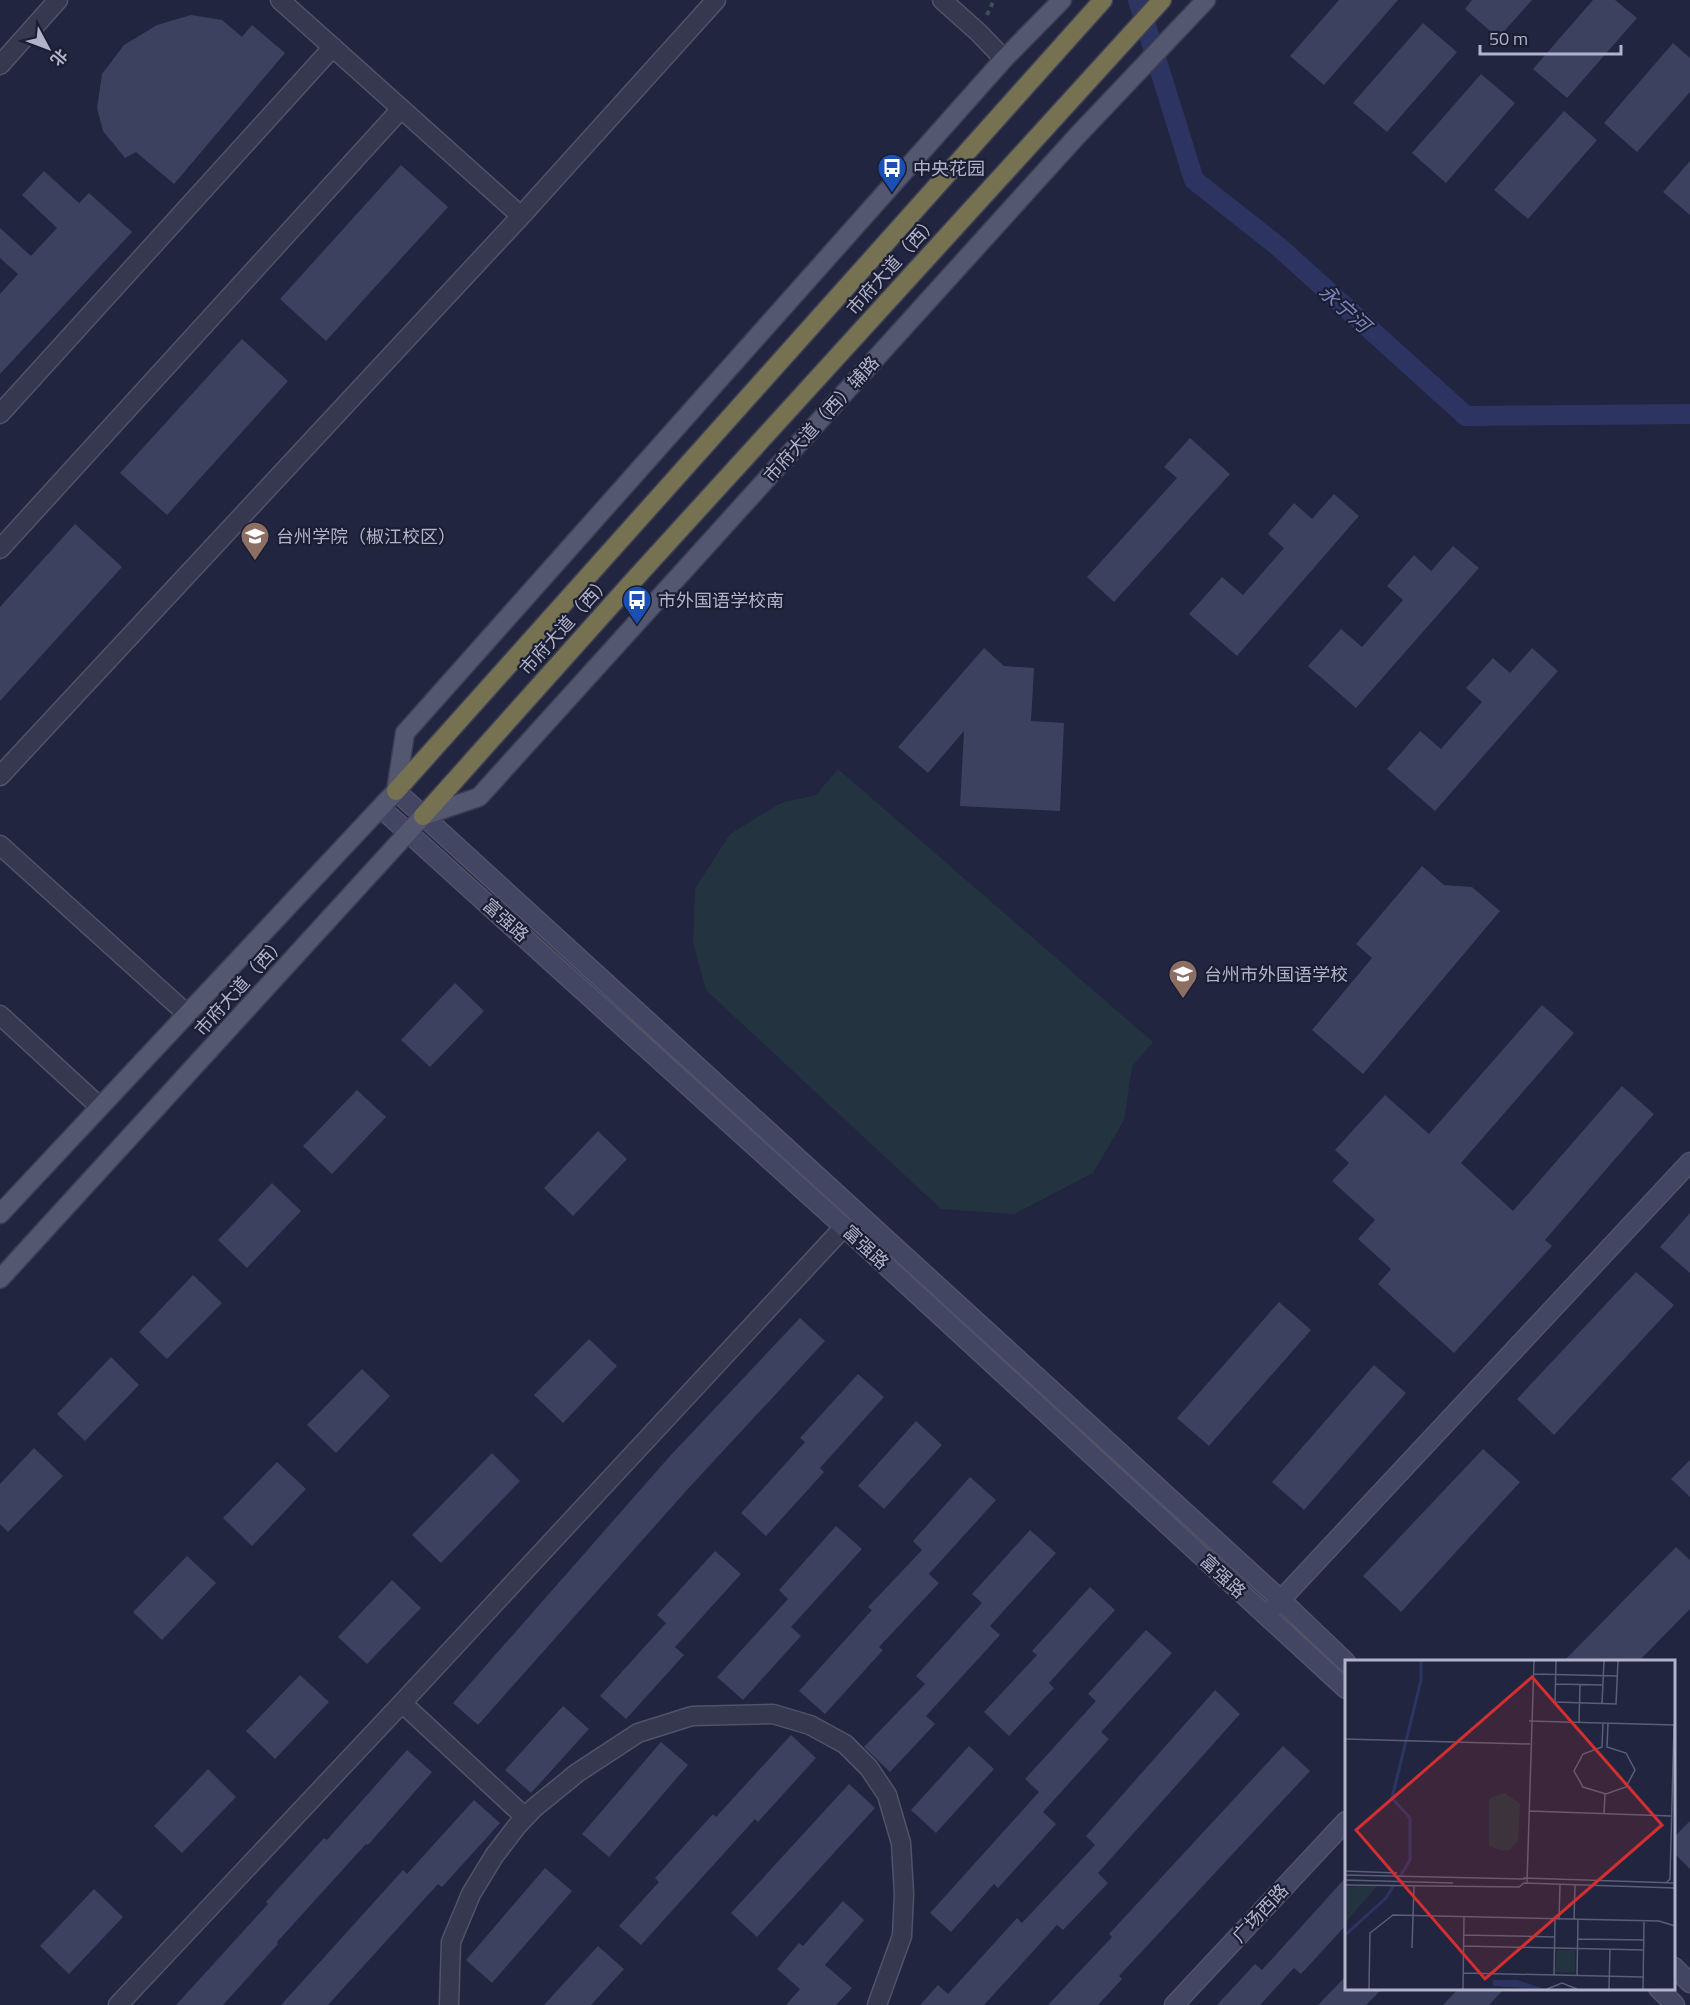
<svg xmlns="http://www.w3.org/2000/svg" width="1690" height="2005" font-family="'Titillium Web','Noto Sans SC',sans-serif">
	<rect width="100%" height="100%" fill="#21253f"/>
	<path fill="#233440" d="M838,769L1153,1042L1132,1067L1124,1120L1093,1173L1014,1214L941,1209L706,990L693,942L695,889L730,834L781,803L816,795Z"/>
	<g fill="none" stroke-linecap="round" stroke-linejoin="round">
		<path stroke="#2e3462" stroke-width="20" d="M1138,0L1194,180L1279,247L1466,416L1690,414"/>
	</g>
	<path fill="#3c4160" d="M1339,0H1398L1324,85L1290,56Z
		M1472,0H1532L1498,38L1465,9Z
		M1593,0H1615L1637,18L1567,98L1533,69Z
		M191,15L222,20L242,37L252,25L285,53L174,184L136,152L125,158L103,131L97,108L102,74L124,45L157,25Z
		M1423,23L1457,52L1387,132L1353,103Z
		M1673,43L1690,58V92L1637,152L1604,123Z
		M1481,74L1515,103L1446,183L1412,153Z
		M1564,111L1597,140L1528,219L1494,190Z
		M1690,161V215L1663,192Z
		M401,165L448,207L326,341L280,299Z
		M44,171L79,203L89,193L132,232L0,374V294L18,274L0,258V228L31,256L57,228L22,195Z
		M242,339L288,381L167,515L120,473Z
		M1190,438L1230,474L1114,602L1087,577L1177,478L1164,467Z
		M1334,494L1359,516L1237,656L1189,614L1222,577L1243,595L1284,548L1268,534L1294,503L1312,519Z
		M75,524L122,567L0,701V607Z
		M1453,546L1479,568L1356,708L1308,666L1341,629L1362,647L1403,600L1387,586L1414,555L1431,571Z
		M984,648L1004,666L1034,668L1031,721L1064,723L1060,811L960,806L964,731L928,773L898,747Z
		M1532,648L1558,671L1435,811L1387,769L1420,731L1441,749L1482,702L1466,688L1493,658L1510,673Z
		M1422,866L1444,885L1472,887L1500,911L1363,1074L1312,1030L1372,958L1356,944Z
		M455,983L484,1011L430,1067L401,1040Z
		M1542,1005L1574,1033L1461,1163L1513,1211L1622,1086L1654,1114L1545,1240L1552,1246L1454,1353L1378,1284L1391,1269L1358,1239L1375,1220L1332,1181L1349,1163L1335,1150L1385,1095L1429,1134Z
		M357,1090L386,1117L332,1174L303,1146Z
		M598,1131L627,1159L573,1216L544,1188Z
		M272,1183L301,1211L247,1268L218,1240Z
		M1690,1213V1273L1660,1247Z
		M1636,1272L1674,1305L1554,1435L1517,1399Z
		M193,1275L222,1303L167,1359L139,1332Z
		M1279,1302L1311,1330L1209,1446L1177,1418Z
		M800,1318L825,1341L686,1491L478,1725L453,1703L670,1456Z
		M589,1339L617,1366L563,1423L534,1395Z
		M111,1357L139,1385L85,1441L57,1414Z
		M1374,1365L1406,1393L1304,1510L1272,1482Z
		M362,1369L390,1396L336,1453L307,1425Z
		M858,1374L884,1397L820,1468L824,1472L766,1536L741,1513L805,1442L800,1438Z
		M916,1421L942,1445L884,1509L858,1486Z
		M34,1448L63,1476L8,1532L0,1524V1484Z
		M1483,1449L1520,1482L1401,1612L1363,1576Z
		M492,1453L520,1481L441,1563L412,1535Z
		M1690,1460V1497L1671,1479Z
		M277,1462L306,1489L252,1546L223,1518Z
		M970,1477L996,1500L929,1574L939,1583L879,1647L883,1650L825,1714L799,1691L872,1610L868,1607L922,1550L913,1541Z
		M836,1526L862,1549L791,1627L801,1636L743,1700L717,1677L788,1599L779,1590Z
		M1030,1530L1056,1553L990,1626L1000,1635L926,1716L935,1724L890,1772L864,1747L925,1684L916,1676L982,1603L972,1594Z
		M1676,1547L1690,1560V1609L1638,1662H1563Z
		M715,1551L741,1574L675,1647L684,1655L626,1719L600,1696L666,1623L657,1615Z
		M187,1556L216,1583L162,1640L133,1612Z
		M392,1580L421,1608L367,1664L338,1637Z
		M1090,1587L1115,1610L1049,1683L1054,1688L1009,1736L984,1712L1037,1655L1032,1651Z
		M1146,1630L1172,1653L1101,1732L1109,1739L1043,1812L1056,1824L998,1888L994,1884L951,1932L930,1913L1039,1792L1025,1779L1096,1701L1088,1694Z
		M300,1675L329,1702L275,1759L246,1731Z
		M1215,1690L1240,1714L1098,1873L1108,1883L1063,1930L1057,1925L984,2005H920L938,1985L948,1994L1017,1918L1022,1923L1095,1845L1086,1836Z
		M563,1706L589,1729L531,1793L505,1770Z
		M791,1735L816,1758L758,1822L755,1819L641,1945L619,1926L659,1882L655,1878L713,1814L716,1817Z
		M661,1742L688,1765L609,1857L582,1834Z
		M969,1746L994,1769L936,1833L911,1810Z
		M1283,1746L1310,1771L1119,1976L1122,1979L1098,2005H1048L1112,1937L1109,1934Z
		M407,1750L432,1772L368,1845L366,1844L277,1942L278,1944L223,2005H176L268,1904L266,1902L324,1838L327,1840Z
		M208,1769L236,1797L182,1853L154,1826Z
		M849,1784L875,1808L757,1937L731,1913Z
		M474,1800L500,1823L442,1887L438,1884L328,2005H281L403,1870L407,1874Z
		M1690,1821V1869L1674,1853V1837Z
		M545,1868L572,1891L492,1983L466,1960Z
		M1347,1876V1924L1301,1974L1294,1968L1260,2005H1217L1255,1964L1262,1970Z
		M94,1889L123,1917L69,1974L40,1946Z
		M843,1901L864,1920L825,1965L852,1988L836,2005H786L800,1989L777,1969L799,1943L803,1946Z
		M598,1946L624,1969L591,2005H544Z
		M1347,1975V1989H1382L1366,2005H1318Z
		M1458,1989H1504L1489,2005H1443Z"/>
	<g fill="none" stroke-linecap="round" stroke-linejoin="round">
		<g stroke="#50536a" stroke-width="21">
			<path id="street" d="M280,0L521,216
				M942,0L978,32L1004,59
				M0,65L58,0
				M0,414L333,47
				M0,549L401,109
				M0,776L521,216L716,0
				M0,845L187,1014
				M0,1015L100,1107
				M402,1703L525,1817
				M118,2005L402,1703L844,1227
				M449,2005L451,1942L471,1894L494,1856L517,1826L534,1808L577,1773L638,1733L692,1716L773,1714L810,1725L845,1744L869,1768L887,1795L901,1843L904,1894L902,1936L877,2005"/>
		</g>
		<g stroke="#50536a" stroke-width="21">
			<path id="secondary" d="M396,791L1281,1600L1346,1662
				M381,808L844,1227L1346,1689
				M1274,1607L1690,1162
				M1674,1967L1690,1983
				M1658,1988L1675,2005
				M1174,2005L1346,1821"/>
		</g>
		<g stroke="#3b3f55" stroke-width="21">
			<path id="primary" d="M0,1214L396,791L405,733L1004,59L1062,0
				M0,1279L423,816L479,797L1077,136L1206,0"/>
		</g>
		<g stroke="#3d4057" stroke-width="21">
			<path id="highway" d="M396,791L1103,0
				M423,816L632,582L1162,0"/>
		</g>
		<path stroke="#3e505a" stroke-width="4" stroke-dasharray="4.5 4.5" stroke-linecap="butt" d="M987,15L994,0"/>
		<use href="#street" stroke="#35384f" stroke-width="18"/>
		<use href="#secondary" stroke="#434662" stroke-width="18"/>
		<use href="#primary" stroke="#53576f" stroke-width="18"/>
		<use href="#highway" stroke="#767251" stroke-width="18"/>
	</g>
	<defs>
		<g id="bus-pin" transform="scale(1.5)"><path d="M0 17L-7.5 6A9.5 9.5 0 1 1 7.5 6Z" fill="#1a4fb4" stroke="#1a1e34"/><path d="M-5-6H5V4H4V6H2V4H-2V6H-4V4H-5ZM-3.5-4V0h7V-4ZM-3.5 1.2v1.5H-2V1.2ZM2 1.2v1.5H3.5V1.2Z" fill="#fff"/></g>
		<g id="university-pin" transform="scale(1.5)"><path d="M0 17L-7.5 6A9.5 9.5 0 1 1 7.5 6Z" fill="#8d6e63" stroke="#1a1e34"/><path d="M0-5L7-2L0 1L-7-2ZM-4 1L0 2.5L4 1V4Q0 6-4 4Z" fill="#fff"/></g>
		<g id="school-pin" transform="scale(1.5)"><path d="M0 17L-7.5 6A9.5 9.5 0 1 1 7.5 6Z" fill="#8d6e63" stroke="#1a1e34"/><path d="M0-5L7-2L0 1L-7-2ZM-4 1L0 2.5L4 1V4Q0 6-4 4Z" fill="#fff"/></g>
	</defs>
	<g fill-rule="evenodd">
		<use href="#bus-pin" x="892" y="168"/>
		<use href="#university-pin" x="255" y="536"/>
		<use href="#bus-pin" x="637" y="600"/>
		<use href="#school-pin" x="1183" y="974"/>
	</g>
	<g text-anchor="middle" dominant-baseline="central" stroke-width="4.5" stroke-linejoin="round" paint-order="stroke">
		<g font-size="18" fill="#b1b3ca" stroke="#1a1e34" text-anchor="start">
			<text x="913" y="168">中央花园</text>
			<text x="276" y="536">台州学院（椒江校区）</text>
			<text x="658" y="600">市外国语学校南</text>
			<text x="1204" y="974">台州市外国语学校</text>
		</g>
		<g font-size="18" fill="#b1b3ca" stroke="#1a1e34">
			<text transform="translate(892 265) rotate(-48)">市府大道（西）</text>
			<text transform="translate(821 419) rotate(-48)">市府大道（西）辅路</text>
			<text transform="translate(565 625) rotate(-48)">市府大道（西）</text>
			<text transform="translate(506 920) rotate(42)">富强路</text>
			<text transform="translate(240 986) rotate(-48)">市府大道（西）</text>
			<text transform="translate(866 1247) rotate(43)">富强路</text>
			<text transform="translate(1223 1576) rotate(43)">富强路</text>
			<text transform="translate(1260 1913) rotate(-47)">广场西路</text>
		</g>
		<g font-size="20" font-style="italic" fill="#7d85b9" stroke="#1a1e34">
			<text transform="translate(1345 308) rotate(42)">永宁河</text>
		</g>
	</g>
	<g transform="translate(1345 1660)">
		<rect width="330" height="330" fill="#21253f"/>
		<path d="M160,133L175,144L173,181L165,190L158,191L144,186V138ZM33,225L0,263V227ZM212,290H230V312H210Z" fill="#233440"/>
		<path d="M148,320H172L199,329L148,326Z" fill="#2e3462"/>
		<path fill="none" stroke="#2e3462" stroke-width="3" d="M56,215L65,200V158L47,138L76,20V1M0,275L41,238L49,225"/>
		<path fill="none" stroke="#5b5e77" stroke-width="1.5" d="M211,1L210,42L271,44L273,1M189,14L272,16M211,24L258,25M257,43L259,1M184,61L330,65M234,62L235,25M258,63L257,87L238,94L229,111L238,127L261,134L281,127L290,110L281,93L262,87L263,63M0,79L185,84M184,151L326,156M259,153L260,134M0,211L52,213M0,215L180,219M178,218L330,223M0,220L108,223M182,222L189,1M321,223L325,219L329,65M0,225L174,227L179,223L330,228M214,260L215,225M229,260L230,225M119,275L210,277M233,279L299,280M119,286L299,290M67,288L69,226M118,313L298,317M209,315L210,260M232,316L233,260M24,329L25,273L48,255L314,261L330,266M118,329L119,257M202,329L217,323L232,329M264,329L265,289M298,329L299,262"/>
		<path fill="#d42f30" fill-opacity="0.15" stroke="#d42f30" stroke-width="3" d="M187,17L317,165L140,319L11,170Z"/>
		<rect width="330" height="330" fill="none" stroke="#b1b3ca" stroke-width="3"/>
	</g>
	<g transform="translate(48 48) rotate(131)" stroke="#1a1e34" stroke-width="4.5" paint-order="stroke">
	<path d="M0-4.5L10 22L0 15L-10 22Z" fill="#b1b3ca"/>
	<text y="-9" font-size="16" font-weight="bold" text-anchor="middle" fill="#b1b3ca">北</text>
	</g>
	<path d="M1480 45v9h141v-9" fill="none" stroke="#b1b3ca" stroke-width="3"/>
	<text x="1489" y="45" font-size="18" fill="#b1b3ca" stroke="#1a1e34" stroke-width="4.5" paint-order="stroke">50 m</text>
</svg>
